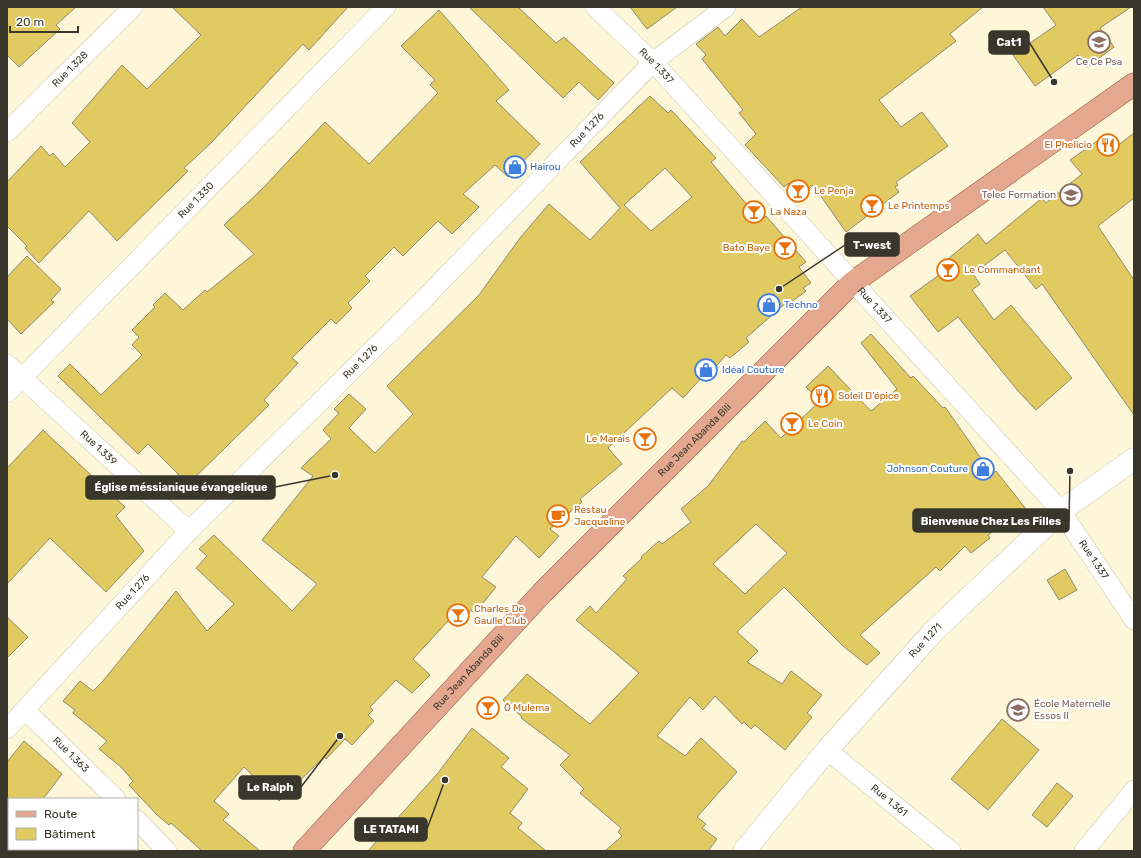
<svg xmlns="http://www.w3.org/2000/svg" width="1141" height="858" font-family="Rubik,sans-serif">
	<rect width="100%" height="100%" fill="#fdf6d8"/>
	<path fill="#e2ca63" stroke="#8f896e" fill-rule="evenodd" d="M7,7H76L56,25L60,29L19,67L7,55Z
		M172,7H348L309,50L303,44L212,142L184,168L188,171L117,241L89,211L39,263L25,248L27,246L7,226V182L41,146L50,156L53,153L65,167L90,142L72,123L122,65L147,89L201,35Z
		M469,7H518L556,43L564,37L614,83L598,100L579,82L563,98Z
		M630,7H677L647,29Z
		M802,7H983L950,34L956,41L879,100L901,127L922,112L948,146L896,182L898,185L895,187L899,192L846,232L813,185L802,196L789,183L784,187L745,145L756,134L739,113L743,110L702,59L706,55L696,44L718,27L725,36L742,19L759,37Z
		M1043,7H1131L1100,28L1114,47L1087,67L1078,55L1035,86L1013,55L1056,25Z
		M439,10L509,90L496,101L540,144L508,177L495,165L463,194L479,207L452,234L438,221L403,256L394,247L365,276L370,281L348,303L352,308L336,324L331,319L292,358L298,363L264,400L269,405L188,484L148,444L138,454L58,376L70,364L101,395L142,355L132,345L139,337L132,330L155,307L153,305L165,293L183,310L205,290L207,292L254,254L224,225L262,189L325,122L369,164L438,93L430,85L435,80L401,46Z
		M650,96L668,113L671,110L716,158L711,162L754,213L757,211L764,218L766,216L806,262L799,267L811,283L803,288L806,291L790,303L788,301L746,338L749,342L730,358L726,355L712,371L711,369L707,374L706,373L683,398L672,388L608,448L622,464L580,499L582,502L550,529L559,536L539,558L516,536L482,577L496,587L475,613L471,610L457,627L449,620L413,659L430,675L412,693L396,680L370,707L373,710L368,715L374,721L352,745L345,739L326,759L324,757L279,801L244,767L214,801L229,814L223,820L260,851H202L171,823L169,825L157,815L129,785L133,781L121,767L99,749L107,741L73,713L75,710L63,701L80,681L93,691L103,681L176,591L207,631L234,604L196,568L207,556L199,549L214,535L292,611L317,584L262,540L313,476L301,468L331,439L323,430L339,413L334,409L349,394L366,409L349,428L375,453L413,414L387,386L479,295L520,238L549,204L590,240L620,208L580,162ZM665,168L692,197L651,231L624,205Z
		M1134,133V198L1098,226L1134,280V415L1042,284L1036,289L1005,250L973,274L980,284L972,290L994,320L1011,305L1072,378L1036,410L1018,391L958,317L938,332L910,296L953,265L948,259L978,234L986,244L1042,198L1046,203L1082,174L1070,160L1107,134L1116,147Z
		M27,256L61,289L51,300L54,302L21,334L7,319V277Z
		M871,334L911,378L913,376L943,408L945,407L992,474L996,471L1026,509L988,535L990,538L971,553L965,546L940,571L936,567L860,635L880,653L867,665L843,646L784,587L737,632L758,651L747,662L782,684L791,671L822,695L807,713L812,717L785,750L755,725L751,729L744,722L742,724L715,696L703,710L690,697L657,736L685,756L701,738L737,772L697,817L706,824L702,828L717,839L708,851H605L622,836L618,832L621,828L580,793L584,789L560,765L570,755L521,718L522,717L503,700L527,674L590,724L639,673L576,620L590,606L596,613L627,579L623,576L642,558L641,557L659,541L662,544L691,522L681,509L708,486L742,441L744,442L765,421L781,438L820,401L806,387L828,366L871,411L897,389L861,343ZM756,524L787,553L745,594L713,564Z
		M43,430L125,507L116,516L144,551L106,592L50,538L7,584V468Z
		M1065,569L1077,590L1059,600L1047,580Z
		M7,617L28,637L7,658Z
		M1002,719L1039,750L988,810L951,779Z
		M472,728L509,758L501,767L528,789L510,813L522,823L518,828L546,851H368L438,773Z
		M24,741L62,774L43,799H7V762Z
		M1057,783L1073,796L1047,827L1032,815Z"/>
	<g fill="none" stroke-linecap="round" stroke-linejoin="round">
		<g stroke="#ccc6a9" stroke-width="20">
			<g id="minor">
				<path id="s1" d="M595,7L653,62L1061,511L1134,620"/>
				<path id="s2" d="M7,132L133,7"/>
				<path id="s3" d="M7,364L189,531"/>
				<path id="s4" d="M7,393L386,7"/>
				<path id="s5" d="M25,710L116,799"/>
				<path id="s6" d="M7,729L189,531L425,298L653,62L726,7"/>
				<path id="s7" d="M827,750L951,851"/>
				<path d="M137,820L167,851"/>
				<path d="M1084,851L1134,790"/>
			</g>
		</g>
		<g stroke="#ccc6a9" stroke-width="23">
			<g id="tertiary">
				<path id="s8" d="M744,851L827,750L933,632L1061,511L1134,459"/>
			</g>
		</g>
		<g stroke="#9b5b3b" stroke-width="23">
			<g id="primary">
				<path id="s9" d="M304,851L542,593L852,283L1134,84"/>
			</g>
		</g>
		<use href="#minor" stroke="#fff" stroke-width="19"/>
		<use href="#tertiary" stroke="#fff" stroke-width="22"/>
		<use href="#primary" stroke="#e3a88f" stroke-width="22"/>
	</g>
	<defs>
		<g id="university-ring" transform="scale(1.15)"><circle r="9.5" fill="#fff" stroke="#8d6e63" stroke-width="1.5"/><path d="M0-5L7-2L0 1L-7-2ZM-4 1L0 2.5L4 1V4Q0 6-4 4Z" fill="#8d6e63"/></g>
		<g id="restaurant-ring" transform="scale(1.15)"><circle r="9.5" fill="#fff" stroke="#e8710a" stroke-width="1.5"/><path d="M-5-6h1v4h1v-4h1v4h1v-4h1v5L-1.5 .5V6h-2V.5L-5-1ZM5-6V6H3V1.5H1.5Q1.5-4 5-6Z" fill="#e8710a"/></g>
		<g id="shop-ring" transform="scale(1.15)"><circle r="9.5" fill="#fff" stroke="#3f7fe0" stroke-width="1.5"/><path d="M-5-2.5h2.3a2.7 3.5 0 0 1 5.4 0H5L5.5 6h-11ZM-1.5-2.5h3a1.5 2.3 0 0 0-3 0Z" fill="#3f7fe0"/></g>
		<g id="bar-ring" transform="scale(1.15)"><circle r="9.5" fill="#fff" stroke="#e8710a" stroke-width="1.5"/><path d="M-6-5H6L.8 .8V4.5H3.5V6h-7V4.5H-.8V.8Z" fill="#e8710a"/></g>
		<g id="cafe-ring" transform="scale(1.15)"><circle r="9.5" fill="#fff" stroke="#e8710a" stroke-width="1.5"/><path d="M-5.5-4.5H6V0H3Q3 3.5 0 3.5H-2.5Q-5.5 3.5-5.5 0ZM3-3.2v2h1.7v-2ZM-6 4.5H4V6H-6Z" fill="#e8710a"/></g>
		<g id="school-ring" transform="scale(1.15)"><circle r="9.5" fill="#fff" stroke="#8d6e63" stroke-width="1.5"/><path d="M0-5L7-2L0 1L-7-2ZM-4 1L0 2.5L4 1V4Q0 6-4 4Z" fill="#8d6e63"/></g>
	</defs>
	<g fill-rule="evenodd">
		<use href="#university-ring" x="1099" y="42"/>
		<use href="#restaurant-ring" x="1108" y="145"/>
		<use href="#shop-ring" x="515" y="167"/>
		<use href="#bar-ring" x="798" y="191"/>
		<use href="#university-ring" x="1071" y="195"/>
		<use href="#bar-ring" x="872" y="206"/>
		<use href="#bar-ring" x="754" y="212"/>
		<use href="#bar-ring" x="785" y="248"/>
		<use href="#bar-ring" x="948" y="270"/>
		<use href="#shop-ring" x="769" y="305"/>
		<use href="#shop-ring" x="706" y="370"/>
		<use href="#restaurant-ring" x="822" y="396"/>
		<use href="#bar-ring" x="792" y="424"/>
		<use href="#bar-ring" x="645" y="439"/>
		<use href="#shop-ring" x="983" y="469"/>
		<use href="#cafe-ring" x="558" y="516"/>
		<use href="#bar-ring" x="458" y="615"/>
		<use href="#bar-ring" x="488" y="708"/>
		<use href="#school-ring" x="1018" y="710"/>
	</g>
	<g text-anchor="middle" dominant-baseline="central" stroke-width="4" stroke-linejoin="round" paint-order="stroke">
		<g font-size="10" fill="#785e54" stroke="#fff">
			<text x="1099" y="62">Ce Ce Psa</text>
			<text x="1056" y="195" text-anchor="end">Telec Formation</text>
			<text x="1034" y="704" text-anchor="start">École Maternelle<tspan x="1034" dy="12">Essos II</tspan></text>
		</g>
		<g font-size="10" fill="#39372b" stroke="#fff">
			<text stroke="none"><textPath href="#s1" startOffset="85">Rue 1.337</textPath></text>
			<text stroke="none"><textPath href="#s2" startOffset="89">Rue 1.328</textPath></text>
			<text stroke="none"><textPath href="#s6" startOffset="834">Rue 1.276</textPath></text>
			<text stroke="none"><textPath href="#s4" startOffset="270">Rue 1.330</textPath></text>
			<text stroke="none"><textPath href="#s1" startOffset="409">Rue 1.337</textPath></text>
			<text stroke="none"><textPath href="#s6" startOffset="510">Rue 1.276</textPath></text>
			<text stroke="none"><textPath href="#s9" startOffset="567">Rue Jean Abanda Bili</textPath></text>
			<text stroke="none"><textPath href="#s3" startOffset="124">Rue 1.339</textPath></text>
			<text stroke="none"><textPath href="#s1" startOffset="745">Rue 1.337</textPath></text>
			<text stroke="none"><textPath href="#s6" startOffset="186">Rue 1.276</textPath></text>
			<text stroke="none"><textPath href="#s8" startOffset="278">Rue 1.271</textPath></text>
			<text stroke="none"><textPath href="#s9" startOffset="243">Rue Jean Abanda Bili</textPath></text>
			<text stroke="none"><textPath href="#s5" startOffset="64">Rue 1.363</textPath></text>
			<text stroke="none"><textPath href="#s7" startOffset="80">Rue 1.361</textPath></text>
		</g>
		<g font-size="10" fill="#c56008" stroke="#fff" text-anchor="start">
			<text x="1092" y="145" text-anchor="end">El Phelicio</text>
			<text x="814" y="191">Le Penja</text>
			<text x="888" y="206">Le Printemps</text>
			<text x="770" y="212">La Naza</text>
			<text x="770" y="248" text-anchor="end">Bato Baye</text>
			<text x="964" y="270">Le Commandant</text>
			<text x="838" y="396">Soleil D'épice</text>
			<text x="808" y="424">Le Coin</text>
			<text x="630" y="439" text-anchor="end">Le Marais</text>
			<text x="574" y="510">Restau<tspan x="574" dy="12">Jacqueline</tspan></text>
			<text x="474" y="609">Charles De<tspan x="474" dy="12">Gaulle Club</tspan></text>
			<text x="504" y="708">Ô Mulema</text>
		</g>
		<g font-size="10" fill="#366cbe" stroke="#fff" text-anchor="start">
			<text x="530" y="167">Hairou</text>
			<text x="784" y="305">Techno</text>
			<text x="722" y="370">Idéal Couture</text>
			<text x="968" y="469" text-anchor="end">Johnson Couture</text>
		</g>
	</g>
	<path fill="none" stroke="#39372b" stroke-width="1.5" d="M1054 82L1029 42M779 289L845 245M335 475L275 487M1070 471L1069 521M340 736L301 787M445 780L427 829"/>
	<g fill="#39372b" stroke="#fff" stroke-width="1.5">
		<circle cx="1054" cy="82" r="4"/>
		<circle cx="779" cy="289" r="4"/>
		<circle cx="335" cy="475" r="4"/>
		<circle cx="1070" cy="471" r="4"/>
		<circle cx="340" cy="736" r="4"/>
		<circle cx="445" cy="780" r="4"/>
	</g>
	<g fill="#39372b" stroke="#39372b" stroke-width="1.5">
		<rect x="989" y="31" width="40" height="23" rx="4"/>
		<rect x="845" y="233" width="54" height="23" rx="4"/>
		<rect x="86" y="476" width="189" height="23" rx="4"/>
		<rect x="913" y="509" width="156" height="23" rx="4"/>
		<rect x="239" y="776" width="62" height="23" rx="4"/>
		<rect x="355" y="818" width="72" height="23" rx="4"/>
	</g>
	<g font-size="11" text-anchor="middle" font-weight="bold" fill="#fff">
		<text x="1009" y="46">Cat1</text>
		<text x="872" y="249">T-west</text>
		<text x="181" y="491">Église méssianique évangelique</text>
		<text x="991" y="525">Bienvenue Chez Les Filles</text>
		<text x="270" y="791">Le Ralph</text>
		<text x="391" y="833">LE TATAMI</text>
	</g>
	<rect width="1141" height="858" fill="none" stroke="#39372b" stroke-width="16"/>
	<rect x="8" y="798" width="130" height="52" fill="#ffffff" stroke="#b0afaa"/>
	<rect x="16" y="811" width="20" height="6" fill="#e3a88f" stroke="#b0afaa"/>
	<text x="44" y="818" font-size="12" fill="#39372b">Route</text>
	<rect x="16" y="828" width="20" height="12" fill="#e2ca63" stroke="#b0afaa"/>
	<text x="44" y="838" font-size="12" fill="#39372b">Bâtiment</text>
	<path d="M10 26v6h68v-6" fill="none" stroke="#39372b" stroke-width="2"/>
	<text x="16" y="26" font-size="12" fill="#39372b" stroke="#ffffff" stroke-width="3" paint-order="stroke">20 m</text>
</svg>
